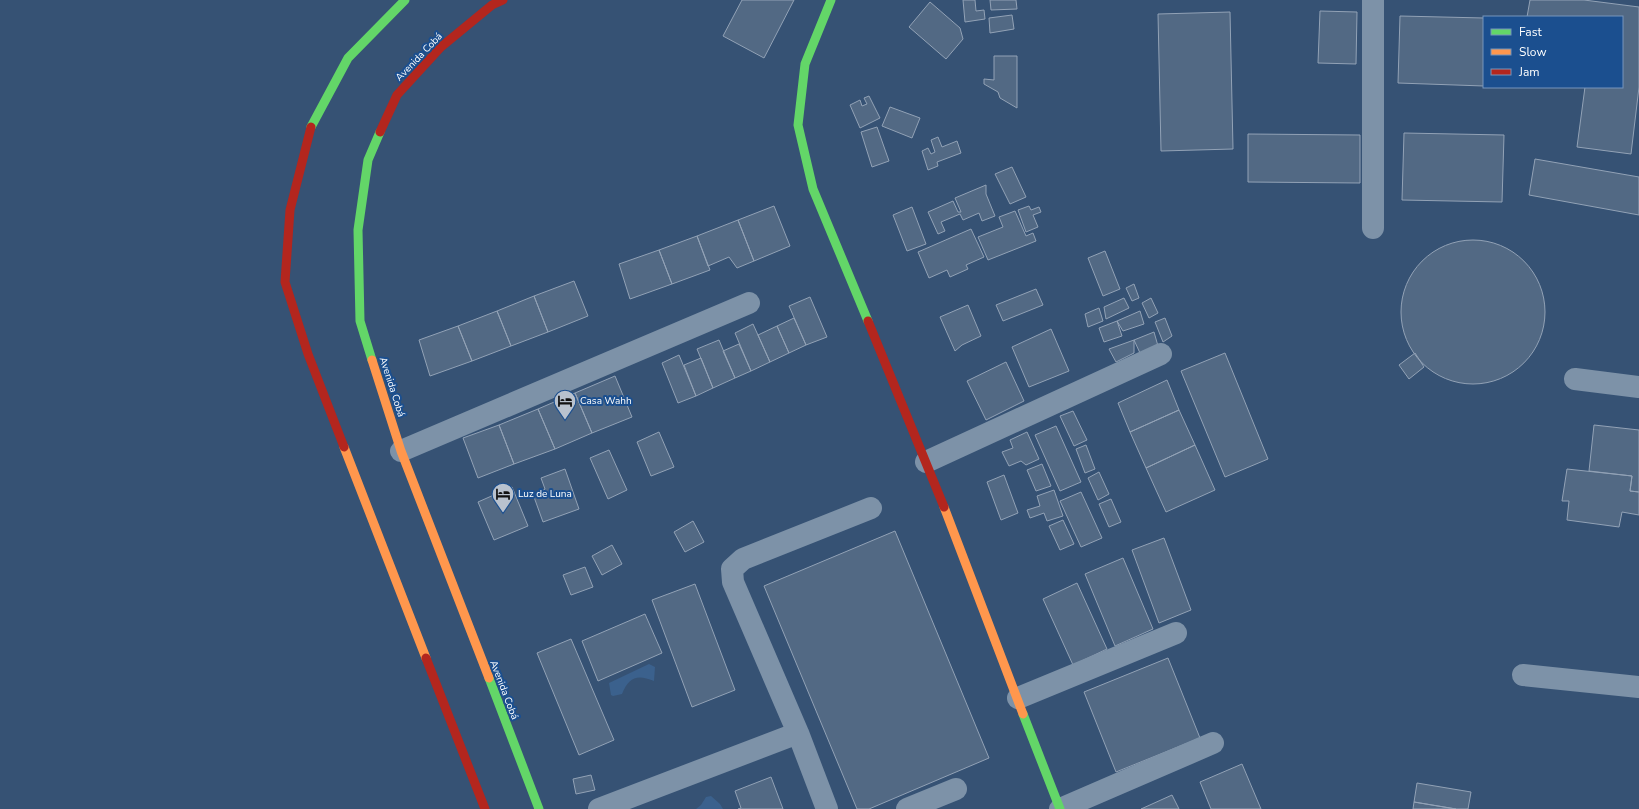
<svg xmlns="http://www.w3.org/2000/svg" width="1639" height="809" font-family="'Nunito Sans',sans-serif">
	<rect width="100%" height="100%" fill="#365274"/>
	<path fill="#3b618d" d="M649,664L655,667L654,681C637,674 629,677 622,694L613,696L611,695L609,683Z
		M711,796L720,804L723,809H696L701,805L706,797Z"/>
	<path fill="#526984" stroke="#92a2b6" d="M742,0H794L764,58L723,36Z
		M963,0H975L976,11L984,10L985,19L965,22Z
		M990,0H1016L1017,9L991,10Z
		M1530,0H1584L1639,7V87L1631,154L1577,147L1585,87H1622V17H1527Z
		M930,2L960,28L963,39L946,59L909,27Z
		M1320,11L1357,12L1356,64L1318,63Z
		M1230,12L1233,149L1161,151L1158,14Z
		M1012,15L1014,29L990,33L989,18Z
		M1400,16L1484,18V86L1398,83Z
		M994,56H1017V108L1000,98L998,92L984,84V79L994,80Z
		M869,96L880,118L860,128L850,105L860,100L862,106L867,104L864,98Z
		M890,107L920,118L912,138L882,126Z
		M877,127L889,161L872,167L861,132Z
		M1404,133L1504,135L1502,202L1402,200Z
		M1248,134L1360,135V183L1248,182Z
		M938,137L942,147L957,141L961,153L937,162L938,166L928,170L922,151L928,148L931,154L935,152L931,140Z
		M1535,159L1639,177V215L1529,195Z
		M1012,167L1026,197L1010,204L995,174Z
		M986,185V194L995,216L982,221L979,213L963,220L960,214L941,222L945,231L938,234L928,212L953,201L958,212H961L955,198Z
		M774,206L790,246L754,261L738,220Z
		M1029,206L1031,210L1039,207L1041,212L1033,215L1038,227L1026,232L1018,210Z
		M912,207L926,244L907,251L893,215Z
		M1015,211L1026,236L1033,233L1036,241L988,260L978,237L1003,227L999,217Z
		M738,220L754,261L737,268L729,257L708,266L697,236Z
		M971,229L984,257L966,265L968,269L950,277L947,270L929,278L918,252Z
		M697,236L710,270L672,284L659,250Z
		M1401 312a72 72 0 1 1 144 0a72 72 0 1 1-144 0Z
		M659,250L672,284L630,299L619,264Z
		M1105,251L1120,289L1103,296L1088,258Z
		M574,281L588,316L548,332L534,296Z
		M1134,284L1139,298L1132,301L1126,288Z
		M1036,289L1043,305L1003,321L996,305Z
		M534,296L548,332L511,346L497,311Z
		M810,297L827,337L806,345L789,306Z
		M1124,298L1129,308L1106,319L1104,307Z
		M1151,298L1158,313L1149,318L1142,303Z
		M968,305L981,336L962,345L955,351L940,317Z
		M1099,308L1103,321L1088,327L1085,314Z
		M497,311L511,346L472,361L458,326Z
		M1140,311L1144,324L1123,331L1117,321Z
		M794,318L806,345L789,353L777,326Z
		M1165,318L1172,336L1163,342L1155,322Z
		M1117,321L1122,336L1104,342L1099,328Z
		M753,324L770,362L751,371L735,333Z
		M458,326L472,361L430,376L419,340Z
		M777,326L789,353L770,362L758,335Z
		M1051,329L1069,371L1029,387L1012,347Z
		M1154,332L1158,346L1140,353L1134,340Z
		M719,340L735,378L713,388L697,349Z
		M1134,340V353L1116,362L1109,349Z
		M739,344L751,371L735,378L723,351Z
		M1225,353L1268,459L1225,477L1181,371Z
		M1415,353L1424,367L1409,379L1399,365Z
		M679,355L696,396L678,403L662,363Z
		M701,358L713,388L696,396L684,365Z
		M1006,362L1024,401L986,420L967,381Z
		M615,376L632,417L592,433L575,393Z
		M1167,380L1179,410L1130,432L1118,403Z
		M575,393L592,433L555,449L538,409Z
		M538,409L555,449L514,464L499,425Z
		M1179,410L1195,445L1146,468L1130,432Z
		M1073,411L1087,440L1074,446L1060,416Z
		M499,425L514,464L478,478L463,438Z
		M1594,425L1639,430V492L1630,491L1632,476L1589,471Z
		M1056,426L1081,482L1060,491L1035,435Z
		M659,432L674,467L651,476L637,442Z
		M1027,432L1039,459L1026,465L1021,461L1009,466L1002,452L1013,448L1010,440Z
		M1086,445L1095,469L1085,473L1076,449Z
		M1195,445L1215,490L1166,512L1146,468Z
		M609,450L627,490L608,499L590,458Z
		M1042,464L1051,486L1036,491L1027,470Z
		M565,469L579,509L543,522L534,497L545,489L541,478Z
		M1567,469L1632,476L1630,491L1639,492V515L1622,512L1619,527L1567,520L1569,501H1562Z
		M1099,472L1109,494L1098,500L1088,478Z
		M1004,475L1018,513L1001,520L987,482Z
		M512,487L528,526L494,540L478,502Z
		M1054,490L1063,516L1047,521L1044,513L1030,518L1027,510L1040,506L1037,496Z
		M1081,492L1102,538L1081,547L1060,501Z
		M1111,499L1121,522L1109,527L1099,504Z
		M1063,520L1074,544L1060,550L1049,526Z
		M693,521L704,542L685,552L674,532Z
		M895,531L989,758L869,809H857L764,586Z
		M1164,538L1191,610L1159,623L1132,550Z
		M612,545L622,564L602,575L592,556Z
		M1123,558L1153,629L1115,646L1085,574Z
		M585,567L593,587L571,595L563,575Z
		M1077,583L1107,649L1073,665L1043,599Z
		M695,584L735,690L692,707L652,600Z
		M645,614L662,653L598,681L582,641Z
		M571,639L614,740L579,755L537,653Z
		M1168,658L1200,738L1116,772L1084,692Z
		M1242,764L1261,809H1211L1200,782Z
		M591,775L595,790L576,794L573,779Z
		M771,777L783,809H738L741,808L735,791Z
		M1417,783L1471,792L1468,809H1456L1414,802Z
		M1172,795L1179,809H1141Z
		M1414,802L1456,809H1413Z"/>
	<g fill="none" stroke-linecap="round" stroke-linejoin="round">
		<path stroke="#7d92a8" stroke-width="22" d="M1373,0V228
			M1575,379L1639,387
			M401,451L749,303
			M926,462L1161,354
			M1523,675L1639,687
			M1018,698L1176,633
			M599,809L798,733
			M827,809L798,733L733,582L732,569L743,559L871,508
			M907,809L956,789
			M1060,809L1213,743"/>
		<path stroke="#63d668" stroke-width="9" d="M831,0L805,64L798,125L813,189L868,321
			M311,127L348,58L405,0
			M372,360L360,321L358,230L368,160L380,132
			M489,678L539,809
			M1023,714L1060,809"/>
		<path stroke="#ff974d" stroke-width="9" d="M372,360L401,451L489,678
			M344,447L426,658
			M944,507L1023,714"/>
		<path stroke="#b3261e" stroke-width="9" d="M311,127L290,210L285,282L308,354L344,447
			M380,132L397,95L441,47L492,5L503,0
			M868,321L944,507
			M426,658L485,809"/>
	</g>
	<defs>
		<g id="hotel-pin" transform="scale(1.15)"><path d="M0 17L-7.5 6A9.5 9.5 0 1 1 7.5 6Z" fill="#b9c2ce" stroke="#1b4f8f"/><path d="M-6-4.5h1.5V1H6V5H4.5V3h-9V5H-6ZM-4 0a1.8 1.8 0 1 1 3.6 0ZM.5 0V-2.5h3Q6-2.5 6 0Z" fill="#111"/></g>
	</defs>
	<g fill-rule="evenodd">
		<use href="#hotel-pin" x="565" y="401"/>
		<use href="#hotel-pin" x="503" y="494"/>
	</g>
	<g text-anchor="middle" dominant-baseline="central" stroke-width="4" stroke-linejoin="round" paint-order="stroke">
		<g font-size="10" fill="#fff" stroke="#1b4f8f">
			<text transform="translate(419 57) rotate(-46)">Avenida Cobá</text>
			<text transform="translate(392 387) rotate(72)">Avenida Cobá</text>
			<text transform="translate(504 690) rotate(69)">Avenida Cobá</text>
		</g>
		<g font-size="10" fill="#fff" stroke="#1b4f8f" text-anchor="start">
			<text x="580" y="401">Casa Wahh</text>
			<text x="518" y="494">Luz de Luna</text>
		</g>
	</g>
	<rect x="1483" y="16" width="140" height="72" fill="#1b4f8f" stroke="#7695bc"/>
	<rect x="1491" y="29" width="20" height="6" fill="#63d668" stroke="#7695bc"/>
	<text x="1519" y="36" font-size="12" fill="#ffffff">Fast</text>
	<rect x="1491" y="49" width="20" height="6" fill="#ff974d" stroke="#7695bc"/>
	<text x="1519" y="56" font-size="12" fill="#ffffff">Slow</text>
	<rect x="1491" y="69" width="20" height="6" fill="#b3261e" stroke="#7695bc"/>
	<text x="1519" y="76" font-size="12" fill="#ffffff">Jam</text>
</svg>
